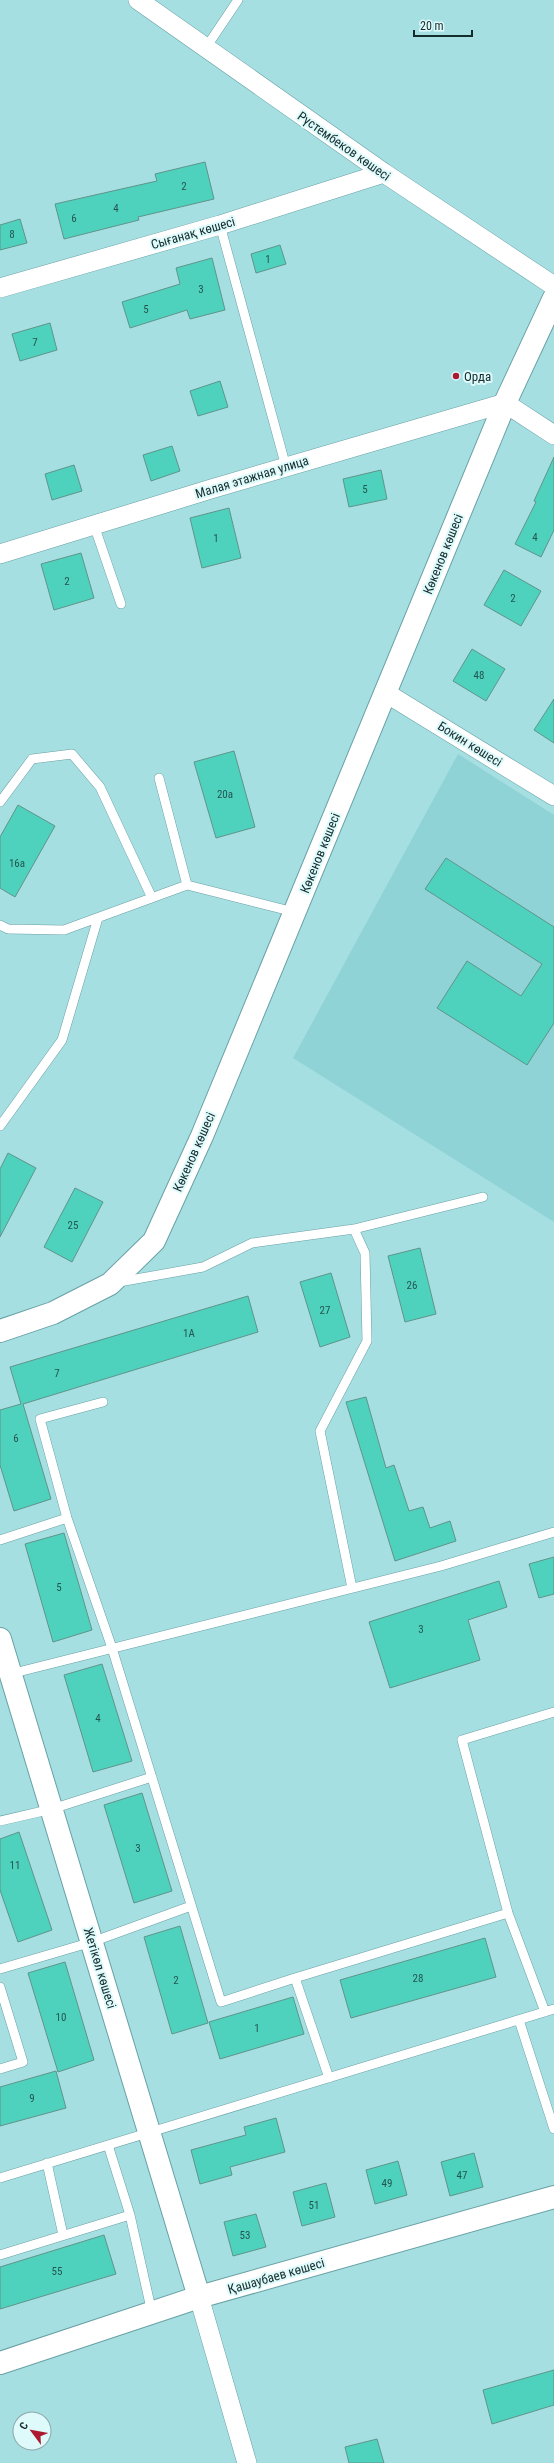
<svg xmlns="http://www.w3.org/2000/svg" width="554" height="2463" font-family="'Roboto Condensed',sans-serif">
	<rect width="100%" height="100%" fill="#a5dfe2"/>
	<path fill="#90d3d7" d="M458,754L554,815V1222L293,1058Z"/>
	<path fill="#4fd2bd" stroke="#5f948a" d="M205,162L214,199L138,217L139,220L64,239L55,204L157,181L155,174Z
		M20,219L27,243L0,250V225Z
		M280,245L286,264L256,273L251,254Z
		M212,258L225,310L190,319L187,310L130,328L122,302L180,284L176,268Z
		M50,323L57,350L20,361L12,334Z
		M220,381L228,407L198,416L190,391Z
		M172,446L180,471L151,481L143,455Z
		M554,457V530L541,557L515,544L536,502L534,501Z
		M74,465L82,491L52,500L45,474Z
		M381,470L387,499L349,507L343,479Z
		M229,508L241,558L202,568L190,518Z
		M81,553L94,598L54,610L41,564Z
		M504,570L541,591L521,626L484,605Z
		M472,649L505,669L486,701L453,681Z
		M554,699V743L534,730Z
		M234,751L255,827L216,838L194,762Z
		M18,805L55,826L15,897L0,888V837Z
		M446,858L554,927V1023L527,1065L437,1008L467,961L521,996L542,964L425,889Z
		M8,1153L36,1168L0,1237V1169Z
		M75,1188L103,1202L72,1262L44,1247Z
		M420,1248L436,1314L405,1322L388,1256Z
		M331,1273L350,1337L320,1347L300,1282Z
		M248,1296L258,1332L23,1404L51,1499L14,1511L0,1465V1410L21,1404L10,1367Z
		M366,1397L386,1468L394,1465L409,1511L423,1507L430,1528L450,1521L456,1541L395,1561L346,1402Z
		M64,1533L92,1630L53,1642L25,1544Z
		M554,1557V1594L539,1598L529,1564Z
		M499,1581L507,1607L468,1620L480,1660L390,1688L369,1622Z
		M102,1664L132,1761L93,1772L64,1675Z
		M142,1793L172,1891L134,1903L104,1805Z
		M19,1832L52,1930L18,1942L0,1890V1839Z
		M180,1926L208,2023L172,2034L144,1937Z
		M485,1938L496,1977L351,2018L340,1980Z
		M65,1962L94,2060L58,2072L28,1973Z
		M293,1997L304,2034L220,2059L209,2022Z
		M56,2071L66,2108L0,2126V2087Z
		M276,2118L285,2152L230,2167L232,2175L200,2184L191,2150L246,2135L244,2127Z
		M474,2153L483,2187L450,2196L441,2162Z
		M398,2161L407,2195L375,2204L366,2170Z
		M326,2183L335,2217L302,2226L293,2192Z
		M256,2214L266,2247L233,2256L224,2222Z
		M104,2235L116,2274L0,2309V2267Z
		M554,2370V2405L492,2424L483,2390Z
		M377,2439L384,2463H349L345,2447Z"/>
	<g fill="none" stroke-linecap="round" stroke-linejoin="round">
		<g stroke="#69a1a5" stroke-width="10">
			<path id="lane" d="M205,49L238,0
				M220,225L286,467
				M94,525L121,604
				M159,778L187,885
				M0,802L32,759L72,754L100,787L152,898
				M0,925L8,929L64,930L187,885L294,912
				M0,1126L62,1040L98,918
				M119,1282L203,1267L252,1243L354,1229L483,1197
				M103,1402L40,1419L67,1518L112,1648L221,2002L295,1978L329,2078
				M0,1540L67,1518
				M352,1588L320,1431L367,1341L365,1253L354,1229
				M10,1674L441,1566L554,1532
				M0,1821L52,1809L152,1777
				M0,1969L92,1942L191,1906
				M295,1978L508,1913
				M0,1987L23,2062L0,2069
				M545,2012L508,1913L462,1740L554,1712
				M519,2020L554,2129
				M47,2163L63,2235
				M0,2178L554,2009
				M130,2215L152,2313
				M0,2255L130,2215L108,2145"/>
		</g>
		<g stroke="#69a1a5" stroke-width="20">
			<path id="street" d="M138,0L384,173L554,286
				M0,288L220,225L384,173
				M0,554L211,489L505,403L554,435
				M386,693L554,796
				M199,2297L247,2463"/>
		</g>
		<g stroke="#69a1a5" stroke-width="24">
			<path id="secondary" d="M0,1331L53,1313L110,1284L154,1241L202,1136L505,403L554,298
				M0,1639L199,2297
				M0,2363L199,2297L554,2197"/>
		</g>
		<use href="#lane" stroke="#fff" stroke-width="9"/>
		<use href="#street" stroke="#fff" stroke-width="19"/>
		<use href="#secondary" stroke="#fff" stroke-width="22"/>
	</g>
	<circle fill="#ad192f" stroke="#defafb" stroke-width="1.5" cx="456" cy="376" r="4"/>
	<g text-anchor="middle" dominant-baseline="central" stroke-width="4" stroke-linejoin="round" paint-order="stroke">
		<g font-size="11" fill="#245651">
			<text x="184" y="186">2</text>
			<text x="116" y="208">4</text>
			<text x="74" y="218">6</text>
			<text x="12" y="234">8</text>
			<text x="268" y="259">1</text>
			<text x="201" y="289">3</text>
			<text x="146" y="309">5</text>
			<text x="35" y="342">7</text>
			<text x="365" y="489">5</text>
			<text x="535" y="537">4</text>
			<text x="216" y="538">1</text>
			<text x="67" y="581">2</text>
			<text x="513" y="598">2</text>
			<text x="479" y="675">48</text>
			<text x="225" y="794">20а</text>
			<text x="17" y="863">16а</text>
			<text x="73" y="1225">25</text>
			<text x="412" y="1285">26</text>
			<text x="325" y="1310">27</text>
			<text x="189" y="1333">1А</text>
			<text x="57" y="1373">7</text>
			<text x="16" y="1438">6</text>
			<text x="59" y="1587">5</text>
			<text x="421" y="1629">3</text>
			<text x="98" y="1718">4</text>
			<text x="138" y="1848">3</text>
			<text x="15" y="1865">11</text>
			<text x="418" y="1978">28</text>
			<text x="176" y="1980">2</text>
			<text x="61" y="2017">10</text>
			<text x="257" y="2028">1</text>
			<text x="32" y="2098">9</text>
			<text x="462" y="2175">47</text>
			<text x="387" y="2183">49</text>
			<text x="314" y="2205">51</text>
			<text x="245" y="2235">53</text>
			<text x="57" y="2271">55</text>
		</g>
		<g font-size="13" fill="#152c2d" stroke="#defafb">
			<text transform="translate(344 146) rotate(35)">Рүстембеков көшесі</text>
			<text transform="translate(193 233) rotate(-16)">Сығанақ көшесі</text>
			<text transform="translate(252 477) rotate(-17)">Малая этажная улица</text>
			<text transform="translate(443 554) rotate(-68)">Көкенов көшесі</text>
			<text transform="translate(470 744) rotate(32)">Бокин көшесі</text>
			<text transform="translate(320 853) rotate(-68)">Көкенов көшесі</text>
			<text transform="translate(194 1152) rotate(-66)">Көкенов көшесі</text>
			<text transform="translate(100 1968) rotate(73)">Жетікөл көшесі</text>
			<text transform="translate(276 2276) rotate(-16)">Қашаубаев көшесі</text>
		</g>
		<g font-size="13" fill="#152c2d" stroke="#defafb" text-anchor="start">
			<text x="464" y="376">Орда</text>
		</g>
	</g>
	<g transform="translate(32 2431) rotate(302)"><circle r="19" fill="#defafb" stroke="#8ea8a9"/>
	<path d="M0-3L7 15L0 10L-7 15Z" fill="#ad192f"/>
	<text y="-6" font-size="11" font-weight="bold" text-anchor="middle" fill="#152c2d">С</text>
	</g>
	<path d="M414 30v6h58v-6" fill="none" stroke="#152c2d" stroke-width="2"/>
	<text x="420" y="30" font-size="12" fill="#152c2d" stroke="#defafb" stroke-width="3" paint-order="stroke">20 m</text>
</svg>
